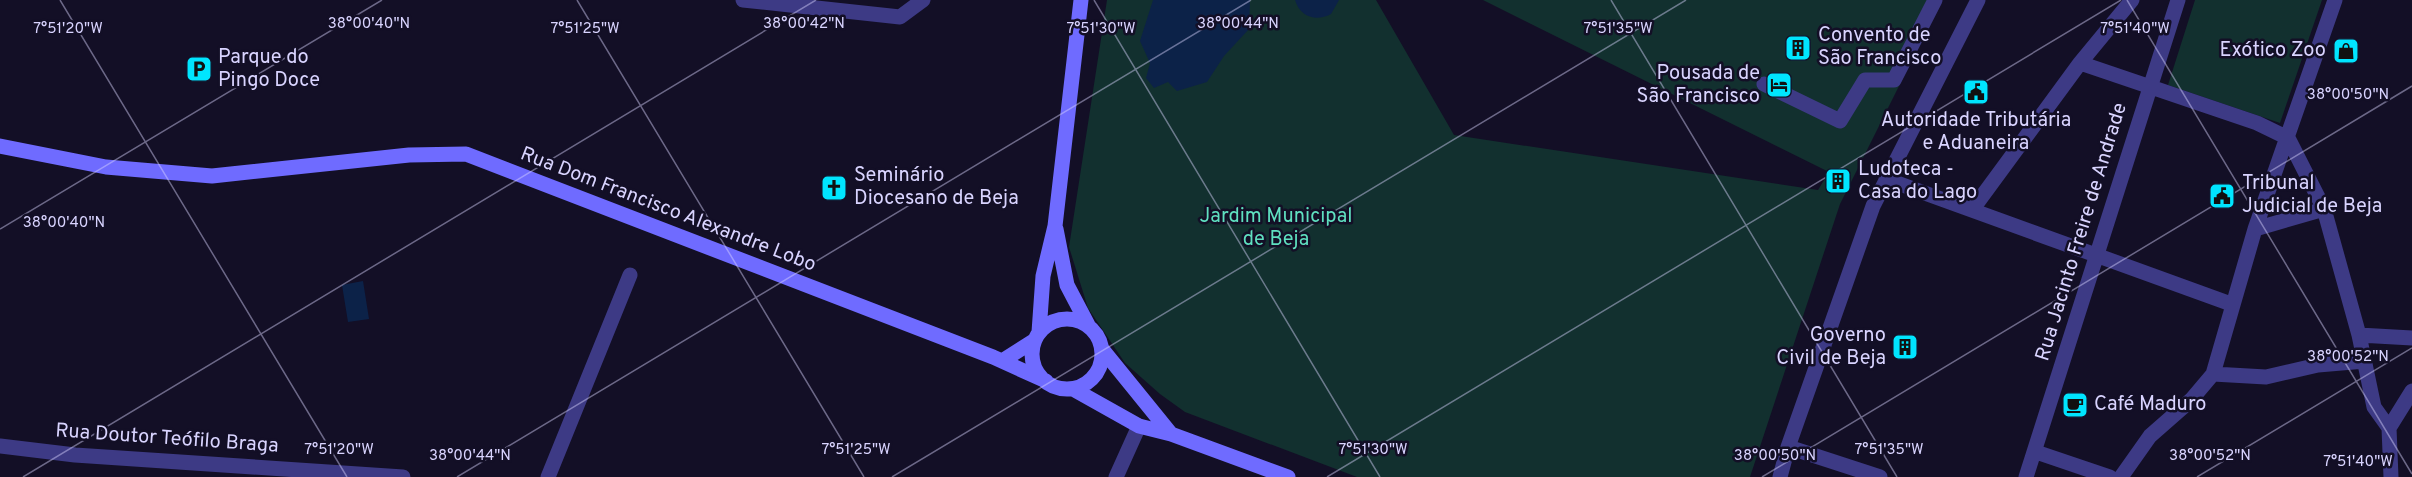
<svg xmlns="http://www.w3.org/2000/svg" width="2412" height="477" font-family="Overpass,sans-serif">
	<rect width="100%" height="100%" fill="#130f26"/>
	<path fill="#12302f" d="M1107,0H1376L1454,135L1818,190L1829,172L1483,0H1942L1840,204L1750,477H1357L1185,412L1160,394L1125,363L1088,308L1069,247Z
		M2195,0H2322L2280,123L2168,85Z"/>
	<path fill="#0c2248" d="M1153,0H1250L1249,29L1224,56L1207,82L1177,91L1168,82L1154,88L1146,78L1150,63L1140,41Z
		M1295,0H1339L1331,14C1316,22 1300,17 1295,0Z
		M363,281L369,319L348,322L342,285Z"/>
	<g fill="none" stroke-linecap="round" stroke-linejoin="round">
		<path stroke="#3d3a85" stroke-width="15" d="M743,0L900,17L923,0
			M1764,84L1840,121L1865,80H1894L1935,0"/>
		<path stroke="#3d3a85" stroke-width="15" d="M2080,63L2257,123L2288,138
			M2288,138L2324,209L2359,335L2374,407L2389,428L2391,477
			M1886,179L2231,304
			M1972,210L2080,63L2132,0
			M2255,229L2324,209
			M2359,335L2412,338
			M2213,374L2266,377L2318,365L2365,361
			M2389,428L2412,391
			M0,446L75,455L403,477
			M1788,447L1880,477
			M2036,452L2110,477
			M548,477L630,275
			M1116,477L1139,426
			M1780,477L1788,447L1873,206L1978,0
			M2026,477L2178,0
			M2121,477L2150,436L2191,400L2213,374L2255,229L2335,0"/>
		<path stroke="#6f6bff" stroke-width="15" d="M0,146L106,167L212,176L409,155L466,154L993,357L1046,381
			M1056,229L1067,285L1088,325
			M1032 354a35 35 0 1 1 70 0a35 35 0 1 1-70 0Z
			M1039,332L1043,276L1055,226L1081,0
			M1102,349L1171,434
			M1002,361L1035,340
			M1073,389L1139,426L1171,434L1288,477"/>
	</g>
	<path fill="none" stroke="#d9d4ff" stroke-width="1.5" stroke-opacity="0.45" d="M60,0L347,477M577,0L864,477M1094,0L1380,477M1611,0L1897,477M2127,0L2412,474M0,229L382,0M23,477L816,0M457,477L1251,0M892,477L1686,0M1327,477L2121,0M1762,477L2412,86M2197,477L2412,348"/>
	<defs>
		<g id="building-square" transform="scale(1.35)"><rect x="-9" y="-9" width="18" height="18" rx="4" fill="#00e5ff" stroke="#130f26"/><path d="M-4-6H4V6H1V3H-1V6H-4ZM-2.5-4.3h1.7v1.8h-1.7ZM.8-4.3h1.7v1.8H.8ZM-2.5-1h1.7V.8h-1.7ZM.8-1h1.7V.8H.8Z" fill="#111"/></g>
		<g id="shop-square" transform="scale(1.35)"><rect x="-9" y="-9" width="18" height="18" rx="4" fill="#00e5ff" stroke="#130f26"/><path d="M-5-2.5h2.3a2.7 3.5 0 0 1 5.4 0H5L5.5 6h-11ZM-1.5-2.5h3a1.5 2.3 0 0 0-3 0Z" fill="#111"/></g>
		<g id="parking-square" transform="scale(1.35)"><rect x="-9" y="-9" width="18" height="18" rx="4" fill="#00e5ff" stroke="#130f26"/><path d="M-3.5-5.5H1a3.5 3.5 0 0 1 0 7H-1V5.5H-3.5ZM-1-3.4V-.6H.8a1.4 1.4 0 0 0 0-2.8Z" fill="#111"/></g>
		<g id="hotel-square" transform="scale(1.35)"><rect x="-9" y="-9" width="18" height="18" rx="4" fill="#00e5ff" stroke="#130f26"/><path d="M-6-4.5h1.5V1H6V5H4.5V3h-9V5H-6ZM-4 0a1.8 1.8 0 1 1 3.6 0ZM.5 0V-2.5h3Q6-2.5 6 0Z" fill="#111"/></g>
		<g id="civic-square" transform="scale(1.35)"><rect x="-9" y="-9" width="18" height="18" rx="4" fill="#00e5ff" stroke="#130f26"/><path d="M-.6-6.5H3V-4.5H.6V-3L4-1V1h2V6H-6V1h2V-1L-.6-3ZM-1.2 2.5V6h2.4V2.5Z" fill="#111"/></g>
		<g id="church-square" transform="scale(1.35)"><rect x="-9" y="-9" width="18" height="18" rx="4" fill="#00e5ff" stroke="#130f26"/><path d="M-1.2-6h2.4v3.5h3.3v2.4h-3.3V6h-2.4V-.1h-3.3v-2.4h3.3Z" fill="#111"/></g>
		<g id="cafe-square" transform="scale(1.35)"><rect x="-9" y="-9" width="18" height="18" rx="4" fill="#00e5ff" stroke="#130f26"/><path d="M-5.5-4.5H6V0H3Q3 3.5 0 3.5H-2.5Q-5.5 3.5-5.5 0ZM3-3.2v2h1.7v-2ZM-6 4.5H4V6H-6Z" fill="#111"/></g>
	</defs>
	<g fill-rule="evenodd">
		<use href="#building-square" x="1798" y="48"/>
		<use href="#shop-square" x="2346" y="51"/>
		<use href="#parking-square" x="199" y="69"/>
		<use href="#hotel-square" x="1779" y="85"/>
		<use href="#civic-square" x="1976" y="92"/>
		<use href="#building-square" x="1838" y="181"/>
		<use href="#church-square" x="834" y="188"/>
		<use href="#civic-square" x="2222" y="196"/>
		<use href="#building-square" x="1905" y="347"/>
		<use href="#cafe-square" x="2075" y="405"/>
	</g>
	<g text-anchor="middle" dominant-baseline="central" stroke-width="5" stroke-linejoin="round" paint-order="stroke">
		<g font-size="20" fill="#d9d4ff" stroke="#130f26" text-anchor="start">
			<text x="1818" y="36">Convento de<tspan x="1818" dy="23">São Francisco</tspan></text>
			<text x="2326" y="51" text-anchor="end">Exótico Zoo</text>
			<text x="218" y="58">Parque do<tspan x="218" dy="23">Pingo Doce</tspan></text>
			<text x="1760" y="74" text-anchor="end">Pousada de<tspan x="1760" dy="23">São Francisco</tspan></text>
			<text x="1976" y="121" text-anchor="middle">Autoridade Tributária<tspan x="1976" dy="23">e Aduaneira</tspan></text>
			<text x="1858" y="170">Ludoteca -<tspan x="1858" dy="23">Casa do Lago</tspan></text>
			<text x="854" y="176">Seminário<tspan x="854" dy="23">Diocesano de Beja</tspan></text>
			<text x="2242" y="184">Tribunal<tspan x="2242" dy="23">Judicial de Beja</tspan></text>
			<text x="1886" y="336" text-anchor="end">Governo<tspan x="1886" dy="23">Civil de Beja</tspan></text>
			<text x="2094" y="405">Café Maduro</text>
		</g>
		<g font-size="20" fill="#d9d4ff" stroke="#130f26">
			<text transform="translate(668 210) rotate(21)">Rua Dom Francisco Alexandre Lobo</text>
			<text transform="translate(2082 232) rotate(-73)">Rua Jacinto Freire de Andrade</text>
			<text transform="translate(167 439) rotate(4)">Rua Doutor Teófilo Braga</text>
		</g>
		<g font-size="20" fill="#5fe0c0" stroke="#130f26">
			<text x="1276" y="217">Jardim Municipal<tspan x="1276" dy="23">de Beja</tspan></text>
		</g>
	</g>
	<g font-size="15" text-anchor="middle" fill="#d9d4ff" stroke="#130f26" stroke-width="5" stroke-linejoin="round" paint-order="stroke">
		<text x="369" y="28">38°00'40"N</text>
		<text x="804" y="28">38°00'42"N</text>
		<text x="1238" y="28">38°00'44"N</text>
		<text x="68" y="33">7°51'20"W</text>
		<text x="585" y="33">7°51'25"W</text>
		<text x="1101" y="33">7°51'30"W</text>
		<text x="1618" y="33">7°51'35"W</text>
		<text x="2135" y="33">7°51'40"W</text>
		<text x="2348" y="99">38°00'50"N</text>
		<text x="64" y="227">38°00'40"N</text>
		<text x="2348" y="361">38°00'52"N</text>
		<text x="339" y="454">7°51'20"W</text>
		<text x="856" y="454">7°51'25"W</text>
		<text x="1373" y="454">7°51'30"W</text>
		<text x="1889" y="454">7°51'35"W</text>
		<text x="470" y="460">38°00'44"N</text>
		<text x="1775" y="460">38°00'50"N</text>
		<text x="2210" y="460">38°00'52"N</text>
		<text x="2358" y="466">7°51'40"W</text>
	</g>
</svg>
